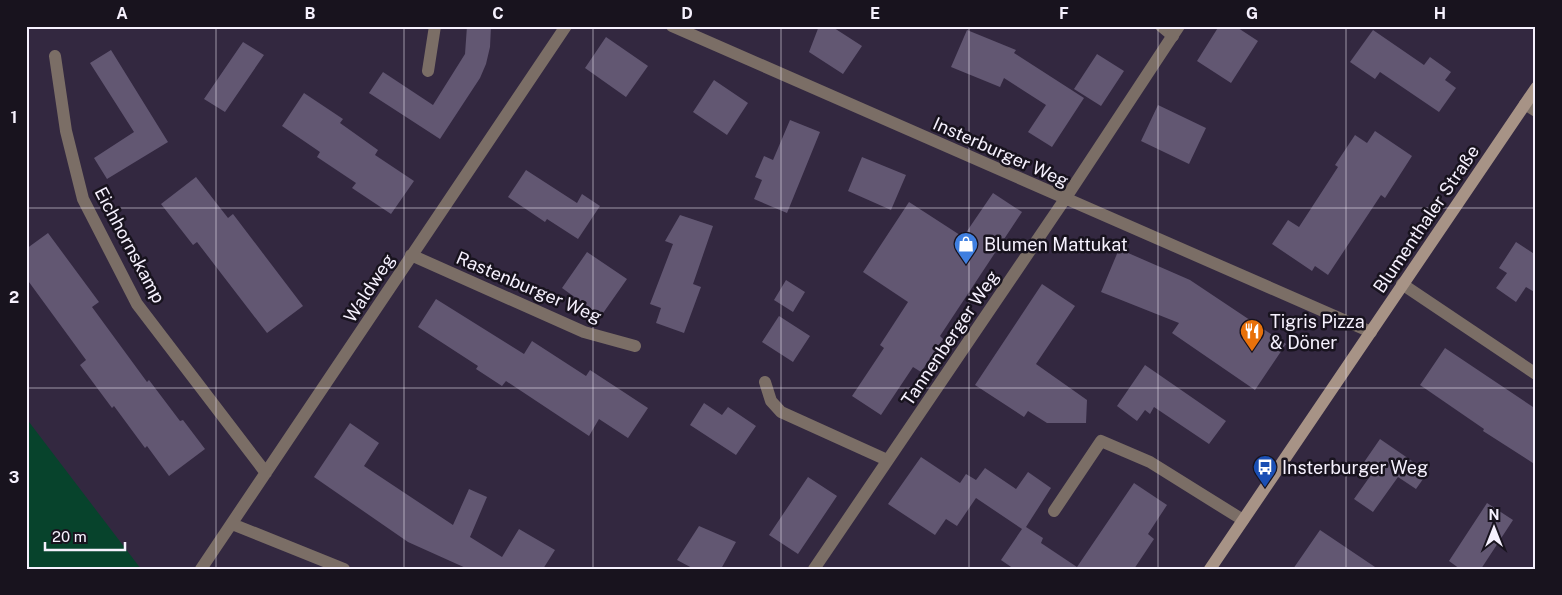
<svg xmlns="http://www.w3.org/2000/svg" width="1562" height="595" font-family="'Public Sans',sans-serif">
	<rect width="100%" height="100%" fill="#332840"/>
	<path fill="#07432c" d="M26,418L141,569H26Z"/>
	<path fill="#625772" d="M467,26H491L490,47L486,64L480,78L440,139L369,93L383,72L433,105L465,54Z
		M819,26H831L862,46L843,74L809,52Z
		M1219,26H1235L1258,41L1231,83L1197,61Z
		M967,30L1016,50L1014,53L1084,98L1052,147L1028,132L1046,105L1004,78L1000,87L951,67Z
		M1373,30L1424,65L1430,57L1451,72L1445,80L1456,88L1439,112L1380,72L1375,79L1350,62Z
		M606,37L648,66L626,97L585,68Z
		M243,42L264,55L225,112L204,99Z
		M111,50L168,142L107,179L94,158L134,132L90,63Z
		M1097,54L1124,71L1101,106L1074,89Z
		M714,80L748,103L727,135L693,112Z
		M304,93L343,119L340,123L378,150L375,155L414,181L391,214L352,188L356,183L317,157L320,152L282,126Z
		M1158,105L1206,128L1189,164L1141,141Z
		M790,120L820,132L787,213L754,199L762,180L755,177L764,156L773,160Z
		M1375,131L1412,156L1385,198L1381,195L1328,275L1315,266L1312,271L1272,244L1288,220L1299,227L1338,167L1335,165L1355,135L1367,143Z
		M862,157L906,175L891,210L848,191Z
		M526,170L577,203L582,194L600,206L578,239L547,219L545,222L508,197Z
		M196,177L228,218L233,214L303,306L267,333L197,242L193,245L161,204Z
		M993,193L1022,212L940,336L943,339L921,372L913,367L881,415L852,396L884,348L880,345L908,302L863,272L909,202L963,237Z
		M680,215L713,226L693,284L701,287L684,333L656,323L661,308L650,304L673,244L665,241Z
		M48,233L99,302L92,307L147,382L149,380L180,421L183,420L205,449L169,476L147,446L145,448L114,406L112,408L80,365L86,360L26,278V249Z
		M1516,242L1536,255V293L1526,287L1516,302L1496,288L1507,273L1499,268Z
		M1119,249L1190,280L1286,344L1255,390L1172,333L1179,323L1101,292Z
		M587,252L627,279L601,316L562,288Z
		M786,280L805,292L793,312L774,300Z
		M1042,284L1075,306L1036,364L1087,400L1086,423H1047L1028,411L1024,417L975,385Z
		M436,299L524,354L532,341L586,376L590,370L648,408L628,438L599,419L589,436L506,381L502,386L476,369L478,366L418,327Z
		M779,316L810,336L793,362L762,342Z
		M1445,348L1536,409V465L1483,431L1484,429L1420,385Z
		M1145,365L1226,421L1209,444L1154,407L1150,414L1145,410L1137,421L1117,406Z
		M704,403L722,415L728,407L756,426L736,455L690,425Z
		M350,423L379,443L364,466L453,525L469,489L487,497L470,537L502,557L519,529L555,550L543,569H468L408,542L314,477Z
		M1380,439L1428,472L1416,489L1398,477L1373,512L1354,499L1371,475L1360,468Z
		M921,457L960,483L966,474L976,480L985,468L1016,489L1028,472L1051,488L1026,527L1043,538L1041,543L1077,567L1134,483L1167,505L1148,534L1154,539L1134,569H1014L1001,560L1022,529L976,498L957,526L946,519L935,535L888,504Z
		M808,477L837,496L798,554L769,535Z
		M1487,503L1513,520L1481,569H1460L1449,561Z
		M699,526L736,542L721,569H694L677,560Z
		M1320,530L1378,569H1293Z"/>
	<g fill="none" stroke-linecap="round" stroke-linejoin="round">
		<path stroke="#7b6e66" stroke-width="12" d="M1161,26L1173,36
			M428,71L435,26
			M1525,104L1536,111
			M1054,511L1101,441L1150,462L1243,520"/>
		<path stroke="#7b6e66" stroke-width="12" d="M672,26L1371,332
			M55,56L66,131L83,199L137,304L266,473
			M411,255L584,332L635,346
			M1402,284L1536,374
			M765,382L771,401L781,412L887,460
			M232,524L344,569
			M201,569L566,26
			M814,569L1065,199L1179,26"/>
		<path stroke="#a79386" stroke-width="12" d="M1210,569L1536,88"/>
	</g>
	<path fill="none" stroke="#f6f1fe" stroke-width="1" stroke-opacity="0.55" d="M216,26V569M404,26V569M593,26V569M781,26V569M969,26V569M1158,26V569M1346,26V569M26,208H1536M26,388H1536"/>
	<defs>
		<g id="shop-pin" transform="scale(1.25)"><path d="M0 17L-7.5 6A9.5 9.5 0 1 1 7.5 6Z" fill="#3f7fe0" stroke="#18131e"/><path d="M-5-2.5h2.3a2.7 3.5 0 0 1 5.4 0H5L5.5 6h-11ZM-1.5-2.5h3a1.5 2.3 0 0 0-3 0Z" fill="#fff"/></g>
		<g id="restaurant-pin" transform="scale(1.25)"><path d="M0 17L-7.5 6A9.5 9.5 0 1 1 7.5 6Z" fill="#e8710a" stroke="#18131e"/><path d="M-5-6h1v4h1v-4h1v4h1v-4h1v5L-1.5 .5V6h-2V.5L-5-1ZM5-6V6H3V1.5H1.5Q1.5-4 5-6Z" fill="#fff"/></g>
		<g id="bus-pin" transform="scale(1.25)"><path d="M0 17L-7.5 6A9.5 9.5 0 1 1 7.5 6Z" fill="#1a4fb4" stroke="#18131e"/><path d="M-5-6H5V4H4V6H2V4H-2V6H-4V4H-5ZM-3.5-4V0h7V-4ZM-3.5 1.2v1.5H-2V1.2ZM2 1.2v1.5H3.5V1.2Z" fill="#fff"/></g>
	</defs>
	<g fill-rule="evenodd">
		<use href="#shop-pin" x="966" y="244"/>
		<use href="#restaurant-pin" x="1252" y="331"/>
		<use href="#bus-pin" x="1265" y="467"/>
	</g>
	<g text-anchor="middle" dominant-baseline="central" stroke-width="5" stroke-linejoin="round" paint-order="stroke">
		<g font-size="18" fill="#f6f1fe" stroke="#18131e">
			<text transform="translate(1001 152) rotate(24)">Insterburger Weg</text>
			<text transform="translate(1426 219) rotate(-56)">Blumenthaler Straße</text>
			<text transform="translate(130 245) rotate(62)">Eichhornskamp</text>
			<text transform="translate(529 287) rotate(23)">Rastenburger Weg</text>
			<text transform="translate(369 288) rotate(-57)">Waldweg</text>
			<text transform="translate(950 338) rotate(-56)">Tannenberger Weg</text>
		</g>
		<g font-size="18" fill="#f6f1fe" stroke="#18131e" text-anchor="start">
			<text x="984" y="244">Blumen Mattukat</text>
			<text x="1270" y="321">Tigris Pizza<tspan x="1270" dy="21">&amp; Döner</tspan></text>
			<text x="1282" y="467">Insterburger Weg</text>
		</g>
	</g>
	<rect width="1562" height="595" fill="none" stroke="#18131e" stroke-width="55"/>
	<g transform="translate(1494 528)" stroke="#18131e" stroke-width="4" paint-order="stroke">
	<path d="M0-4L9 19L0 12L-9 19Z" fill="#f6f1fe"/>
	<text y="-8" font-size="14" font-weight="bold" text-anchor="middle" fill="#f6f1fe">N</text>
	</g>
	<path d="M45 542v8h80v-8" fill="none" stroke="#f6f1fe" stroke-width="2.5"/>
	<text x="52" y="542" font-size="15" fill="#f6f1fe" stroke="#18131e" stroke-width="4" paint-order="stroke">20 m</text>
	<rect x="28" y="28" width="1506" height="540" fill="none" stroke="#f6f1fe" stroke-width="2"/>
	<g font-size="16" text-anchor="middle" font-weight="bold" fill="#f6f1fe">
		<text x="122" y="19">A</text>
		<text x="310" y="19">B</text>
		<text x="498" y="19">C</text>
		<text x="687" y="19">D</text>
		<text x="875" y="19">E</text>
		<text x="1064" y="19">F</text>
		<text x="1252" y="19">G</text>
		<text x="1440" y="19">H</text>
		<text x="14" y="123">1</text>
		<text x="14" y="303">2</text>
		<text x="14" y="483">3</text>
	</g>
</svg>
